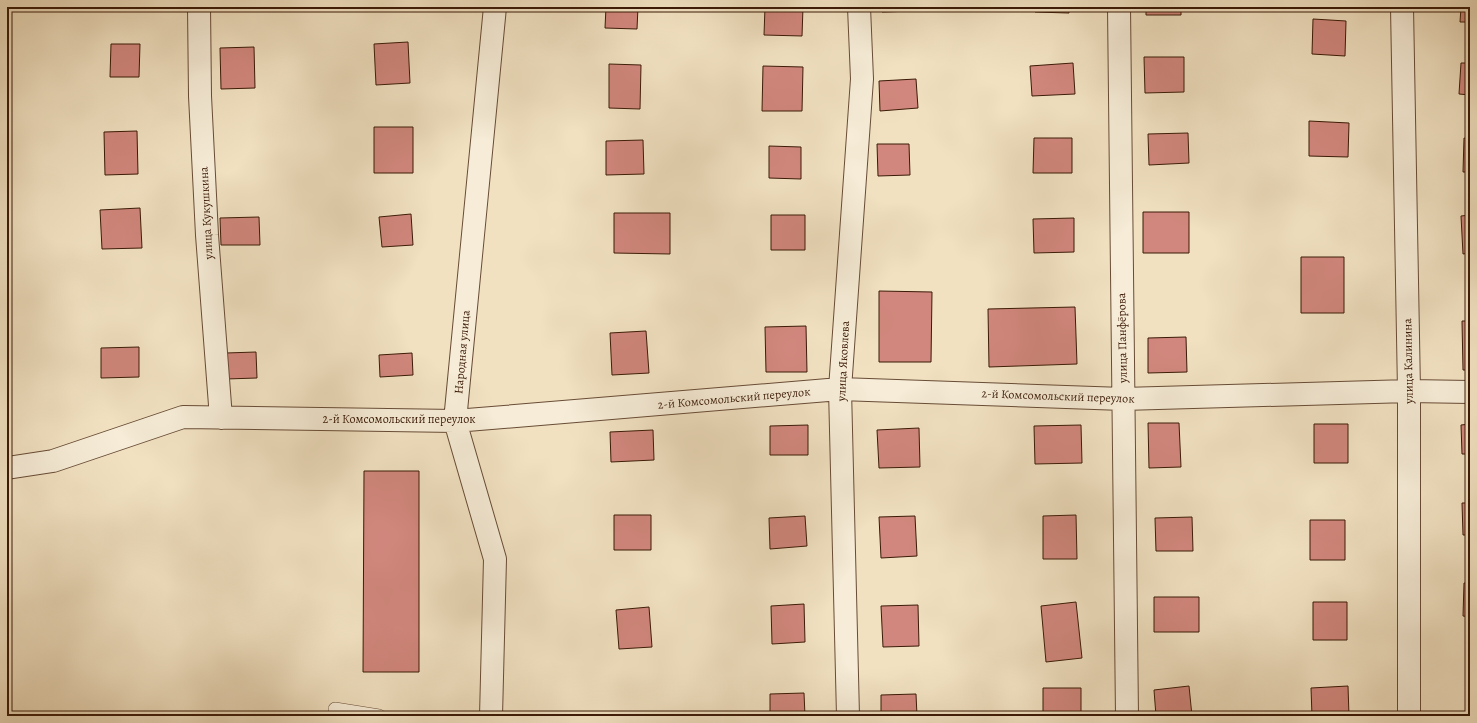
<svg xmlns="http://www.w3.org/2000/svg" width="1477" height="723" font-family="Alegreya,serif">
	<rect width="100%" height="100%" fill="#f1e1c1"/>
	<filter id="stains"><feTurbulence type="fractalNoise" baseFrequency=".005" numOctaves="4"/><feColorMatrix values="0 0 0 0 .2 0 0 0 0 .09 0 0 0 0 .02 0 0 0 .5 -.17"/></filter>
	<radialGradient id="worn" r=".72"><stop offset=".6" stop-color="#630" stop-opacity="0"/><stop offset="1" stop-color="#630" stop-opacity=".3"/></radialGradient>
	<path fill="#d1877d" stroke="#3b1a07" d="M606,7H638L637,29L605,28Z
		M765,7H803L802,36L764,35Z
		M881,7H915V11L882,12Z
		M1035,7H1069V13L1035,12Z
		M1146,7H1181V15H1146Z
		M1461,7H1470V22H1460Z
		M1313,19L1346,21L1345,56L1312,54Z
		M408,42L410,83L376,85L374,44Z
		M111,44H140L139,77H110Z
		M254,47L255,88L221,89L220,48Z
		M1144,57H1184V92L1145,93Z
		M1073,63L1075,94L1032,96L1030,66Z
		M1461,63H1470V95L1459,94Z
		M609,64L641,65L640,109L609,108Z
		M763,66L803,67L802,111H762Z
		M916,79L918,108L880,111L879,81Z
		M1309,121L1349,123L1348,157L1309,156Z
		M374,127H413V173H374Z
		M137,131L138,174L105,175L104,132Z
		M1188,133L1189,163L1149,165L1148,134Z
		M1034,138H1072V173H1033Z
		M1464,138L1470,139V172H1463Z
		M643,140L644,174L606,175V141Z
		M877,144H909L910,175L878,176Z
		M769,146L801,147V179L769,178Z
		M140,208L142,248L102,249L100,210Z
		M1143,212H1189V253H1143Z
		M614,213H670V254L614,253Z
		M411,214L413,245L382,247L379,217Z
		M771,215H805V250H771Z
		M1470,215V253L1463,254L1461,216Z
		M259,217L260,245H221L220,218Z
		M1074,218V252L1034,253L1033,219Z
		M1301,257H1344V313H1301Z
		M879,291L932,292L931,362H879Z
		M1075,307L1077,364L989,367L988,309Z
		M1462,321H1470V370H1463Z
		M806,326L807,372H766L765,327Z
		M646,331L649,373L612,375L610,333Z
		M1186,337L1187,372L1148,373V338Z
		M139,347V377L101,378V348Z
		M256,352L257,378L226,379V353Z
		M412,353L413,375L380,377L379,355Z
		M1148,423H1179L1181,467L1149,468Z
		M1314,424H1348V463H1314Z
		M1470,424V454H1462L1461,425Z
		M808,425V455H770V426Z
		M1081,425L1082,463L1035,464L1034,426Z
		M919,428L920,467L879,468L877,430Z
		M653,430L654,460L611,462L610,432Z
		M364,471H419V672H363Z
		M1462,503H1470V535H1463Z
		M614,515H651V550H614Z
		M1076,515L1077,559H1043V516Z
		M805,516L807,546L770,549L769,518Z
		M915,516L917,556L881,558L879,517Z
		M1192,517L1193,551H1156L1155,518Z
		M1310,520H1345V560H1310Z
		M1464,583H1470V617L1463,616Z
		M1154,597H1199V632H1154Z
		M1076,602L1082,658L1046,662L1041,606Z
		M1313,602H1347V640H1313Z
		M804,604L805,642L772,644L771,606Z
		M918,605L919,646L883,647L881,606Z
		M649,607L652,647L619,649L616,610Z
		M1189,686L1192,716H1156L1154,690Z
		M1348,686L1349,716H1312L1311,688Z
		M1043,688H1081V716H1043Z
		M804,693L805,716H770V694Z
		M916,694L917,716H881V695Z"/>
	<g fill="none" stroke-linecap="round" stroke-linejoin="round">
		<g stroke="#684c36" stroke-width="14">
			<path id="lane" d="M335,716V709L379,716"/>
		</g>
		<g stroke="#684c36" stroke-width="24">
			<path id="street" d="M199,7L200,96L207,235L221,418
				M1119,7L1127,716
				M1402,7L1409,391V716
				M7,468L53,461L183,417L455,421L840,389L1123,399L1409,391L1470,392
				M491,716L495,559L455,421L495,7
				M848,716L840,389L862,79L859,7"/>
		</g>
		<use href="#lane" stroke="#f6ecd7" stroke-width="13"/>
		<use href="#street" stroke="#f6ecd7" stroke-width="22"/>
	</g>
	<g text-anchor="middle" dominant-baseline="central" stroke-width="3.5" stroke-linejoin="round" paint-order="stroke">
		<g font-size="12" fill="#3b1a07" stroke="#f6ecd7">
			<text transform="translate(206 213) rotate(-93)">улица Кукушкина</text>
			<text transform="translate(1122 338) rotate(-91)">улица Панфёрова</text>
			<text transform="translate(462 352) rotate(-85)">Народная улица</text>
			<text transform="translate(843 361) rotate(-87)">улица Яковлева</text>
			<text transform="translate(1408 361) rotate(-91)">улица Калинина</text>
			<text transform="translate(1058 396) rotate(2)">2-й Комсомольский переулок</text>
			<text transform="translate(734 398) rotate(-5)">2-й Комсомольский переулок</text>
			<text x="399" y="419">2-й Комсомольский переулок</text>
		</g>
	</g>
	<rect width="1477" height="723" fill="none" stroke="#f1e1c1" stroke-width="24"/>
	<rect x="8" y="8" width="1461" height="707" fill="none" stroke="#3b1a07" stroke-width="2"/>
	<rect x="12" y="12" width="1453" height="699" fill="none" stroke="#3b1a07"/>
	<rect width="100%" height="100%" filter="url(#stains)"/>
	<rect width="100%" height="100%" fill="url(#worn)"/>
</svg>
